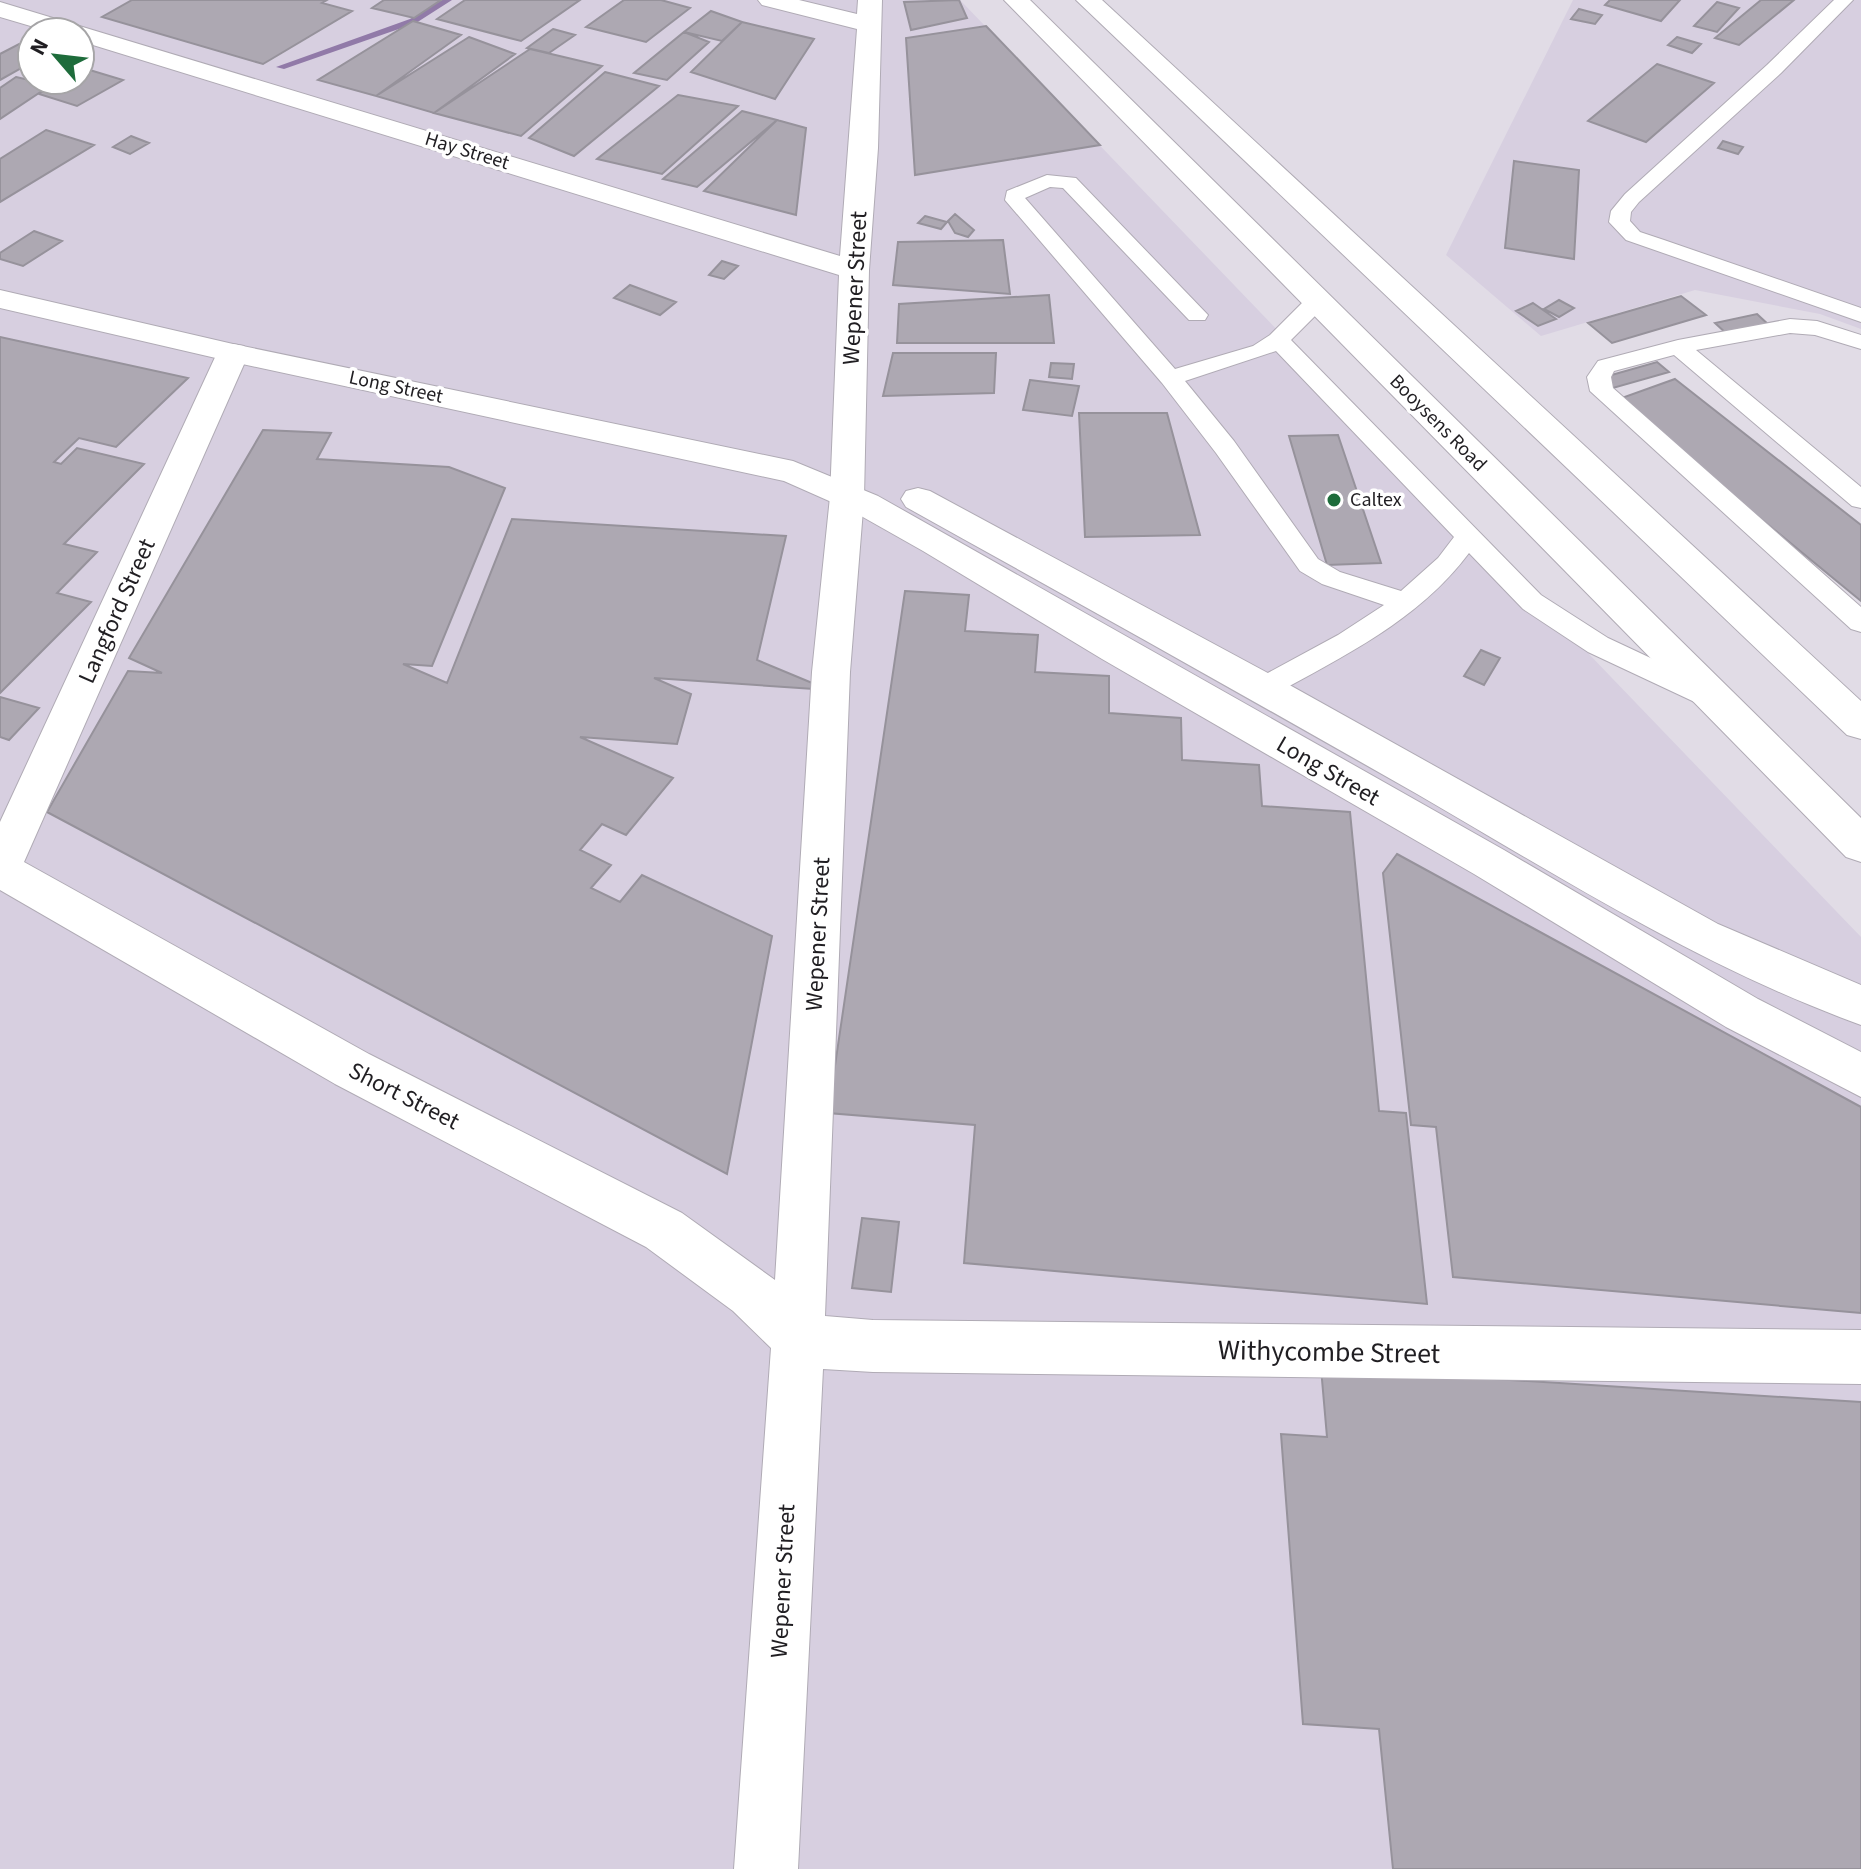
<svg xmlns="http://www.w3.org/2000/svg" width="1861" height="1869" font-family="'Source Sans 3',sans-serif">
	<rect width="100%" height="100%" fill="#e1dce6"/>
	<path fill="#d7cfe0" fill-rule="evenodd" d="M0,0H960L1861,937V1869H0ZM32,32H80V80H32Z
		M1573,0H1861V329L1820,314L1695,290L1541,336L1446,255Z"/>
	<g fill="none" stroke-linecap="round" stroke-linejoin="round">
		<path fill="#917aa8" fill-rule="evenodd" d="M442,0H452L416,23L284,69L276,67L410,19Z"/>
	</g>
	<path fill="#ada8b2" stroke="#96929b" stroke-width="2" d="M132,0H327L322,3L352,11L263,64L102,17Z
		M384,0H441L414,18L372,8Z
		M465,0H580L521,41L437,19Z
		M624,0H661L690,8L646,42L586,27Z
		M959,0L967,18L911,30L904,2Z
		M1610,0H1680L1661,21L1605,5Z
		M1761,0H1794L1739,45L1715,38Z
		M1717,2L1739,8L1717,32L1694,26Z
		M1579,9L1602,15L1595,24L1571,19Z
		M711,11L742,22L722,41L684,32Z
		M413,21L461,35L376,96L318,80Z
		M742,22L814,39L775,99L691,72Z
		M986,26L1100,145L915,175L906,38Z
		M553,29L575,35L549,53L527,48Z
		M684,32L709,42L667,80L634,73Z
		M469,37L515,54L434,113L376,96Z
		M1677,37L1701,44L1692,53L1668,45Z
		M19,44L32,48V62L0,80V54Z
		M530,49L602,66L521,136L434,113Z
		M1657,64L1714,83L1646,142L1588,121Z
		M83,68L123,80L77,106L39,94L62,80H80V70Z
		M605,72L659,86L574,156L529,138Z
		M16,77L51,85L0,119V88Z
		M678,95L738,106L662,174L597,159Z
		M742,111L777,120L697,187L663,179Z
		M777,120L806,128L796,215L704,191Z
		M46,130L94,145L0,202V159Z
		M131,136L149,143L130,154L113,147Z
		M1723,141L1743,147L1738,154L1718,148Z
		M1514,161L1579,170L1574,259L1505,248Z
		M955,214L974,230L968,237L955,233L948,221Z
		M925,216L947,222L941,229L918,223Z
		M34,231L62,241L23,266L0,259V253Z
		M1003,240L1010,294L893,285L898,242Z
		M722,261L738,266L724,279L709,275Z
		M630,285L676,302L660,315L614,298Z
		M1049,295L1054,343H897L899,304Z
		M1681,296L1706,315L1612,343L1588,323Z
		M1559,300L1574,308L1559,317L1544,309Z
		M1533,303L1556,319L1538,326L1516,311Z
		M1757,314L1772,328L1729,336L1715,323Z
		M0,337L188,378L116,447L79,438L54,462L61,464L77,448L144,464L64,544L97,552L57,593L91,602L0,693Z
		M893,353H996L994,393L883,396Z
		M1657,362L1669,372L1613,388L1601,378Z
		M1051,363L1074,364L1072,379L1049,377Z
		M1675,379L1861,525V601L1616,400Z
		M1030,380L1079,386L1072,416L1023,410Z
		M1079,413H1167L1200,535L1085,537Z
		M263,430L331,433L317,459L449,467L505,488L432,666L403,664L447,683L512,519L786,536L757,660L829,690L654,678L691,694L677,744L580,737L673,778L626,835L602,824L580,850L611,865L591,888L620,902L642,875L772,936L727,1174L47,812L128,671L162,673L129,658Z
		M1338,435L1381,563L1327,565L1289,436Z
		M905,591L969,595L965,631L1038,635L1035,672L1109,676V713L1181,718L1182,760L1259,765L1262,806L1350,812L1379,1111L1406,1113L1427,1304L964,1263L975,1125L828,1113Z
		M1481,650L1500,658L1484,685L1464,676Z
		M0,697L39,708L9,740L0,737Z
		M1397,854L1861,1107V1313L1453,1277L1436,1127L1411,1125L1383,873Z
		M862,1218L899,1222L891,1292L852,1288Z
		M1321,1368L1861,1402V1869H1393L1379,1729L1303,1724L1281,1434L1327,1437Z"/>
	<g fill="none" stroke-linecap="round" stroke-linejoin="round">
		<g stroke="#b0abb5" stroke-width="2">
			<path id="lane" d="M1834,0H1853L1781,73L1639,202L1631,212L1630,221L1640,232L1664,240L1861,308V322L1626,240L1609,222L1611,211L1625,194L1767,65Z
				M1047,175L1076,178L1208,315L1205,320H1189L1063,188L1050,187L1025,198L1175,369L1253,346L1270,335L1309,296H1325L1328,301L1325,306L1291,340L1541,595L1608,638L1721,691L1725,698L1721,705L1711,708L1701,705L1588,652L1523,609L1469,553C1419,620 1344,656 1273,695L1263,698L1253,695L1249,688L1253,681L1338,635L1384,605L1322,584L1300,571L1216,453L1162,383L1005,200L1007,191ZM1276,351L1454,537L1438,558L1401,591L1340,572L1318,559L1234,441L1185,381Z
				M1790,319L1817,321L1861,335V349L1815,335L1790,333L1696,350L1861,487V508L1852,506L1674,355L1614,371L1611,377L1613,388L1861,607V632L1851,629L1590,391L1587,377L1598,361L1678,340Z"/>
		</g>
		<g stroke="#b0abb5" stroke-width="2">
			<path id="street" d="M758,0H799L857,14L858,0H882L878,148L869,270L864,497L850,672L825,1316L873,1320L1861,1330V1384L873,1372L823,1369L798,1869H734L771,1348L733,1311L646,1247L335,1084L0,890V822L217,353L222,346L233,344L244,346L249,353L24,862L369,1054L682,1213L775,1280L812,672L830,497L839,275L80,41V32H51L0,17V2L840,256L857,29L762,5Z"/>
		</g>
		<g stroke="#b0abb5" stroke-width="2">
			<path id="secondary" d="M0,290L233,344L793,461L878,496L1504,850L1758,999L1861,1052V1097L1726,1027L1474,874L1102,659L923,551L854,512L784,481L233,362L0,308Z
				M918,488L930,491L1277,678L1718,924L1861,985V1025C1703,968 1562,878 1417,794C1247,697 1077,602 906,507L901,499L906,491Z"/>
		</g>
		<g stroke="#b0abb5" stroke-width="2">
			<path id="primary" d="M1004,0H1030L1861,818V862L1846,857Z
				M1076,0H1102L1861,701V739L1847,735Z"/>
		</g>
		<use href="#lane" fill="#fff" fill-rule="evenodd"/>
		<use href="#street" fill="#fff" fill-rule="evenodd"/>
		<use href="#secondary" fill="#fff" fill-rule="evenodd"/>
		<use href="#primary" fill="#fff" fill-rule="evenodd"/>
	</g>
	<circle fill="#1e6c3b" stroke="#fff" stroke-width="3" cx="1334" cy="500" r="8"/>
	<g text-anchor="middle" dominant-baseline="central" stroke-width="7" stroke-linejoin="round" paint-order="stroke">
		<g font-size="20" fill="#201e22" stroke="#fff">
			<text transform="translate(467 151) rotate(17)">Hay Street</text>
			<text transform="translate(396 387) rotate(12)">Long Street</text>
			<text transform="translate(1438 423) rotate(45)">Booysens Road</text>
		</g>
		<g font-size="20" fill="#201e22" stroke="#fff" text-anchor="start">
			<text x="1350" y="500">Caltex</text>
		</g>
		<g font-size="24" fill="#201e22" stroke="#fff">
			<text transform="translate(855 288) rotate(-87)">Wepener Street</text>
			<text transform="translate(117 611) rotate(-66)">Langford Street</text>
			<text transform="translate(1328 771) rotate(30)">Long Street</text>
			<text transform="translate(818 934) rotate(-87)">Wepener Street</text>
			<text transform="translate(404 1096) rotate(27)">Short Street</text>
			<text transform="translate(783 1581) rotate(-87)">Wepener Street</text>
		</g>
		<g font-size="28" fill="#201e22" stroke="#fff">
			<text transform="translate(1329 1352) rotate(1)">Withycombe Street</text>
		</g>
	</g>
	<g transform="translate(56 56) rotate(298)"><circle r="38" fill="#ffffff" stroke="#a6a5a7" stroke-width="2"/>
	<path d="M0-6L14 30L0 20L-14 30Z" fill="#1e6c3b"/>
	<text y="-12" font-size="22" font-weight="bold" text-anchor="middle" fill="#201e22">N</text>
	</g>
</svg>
